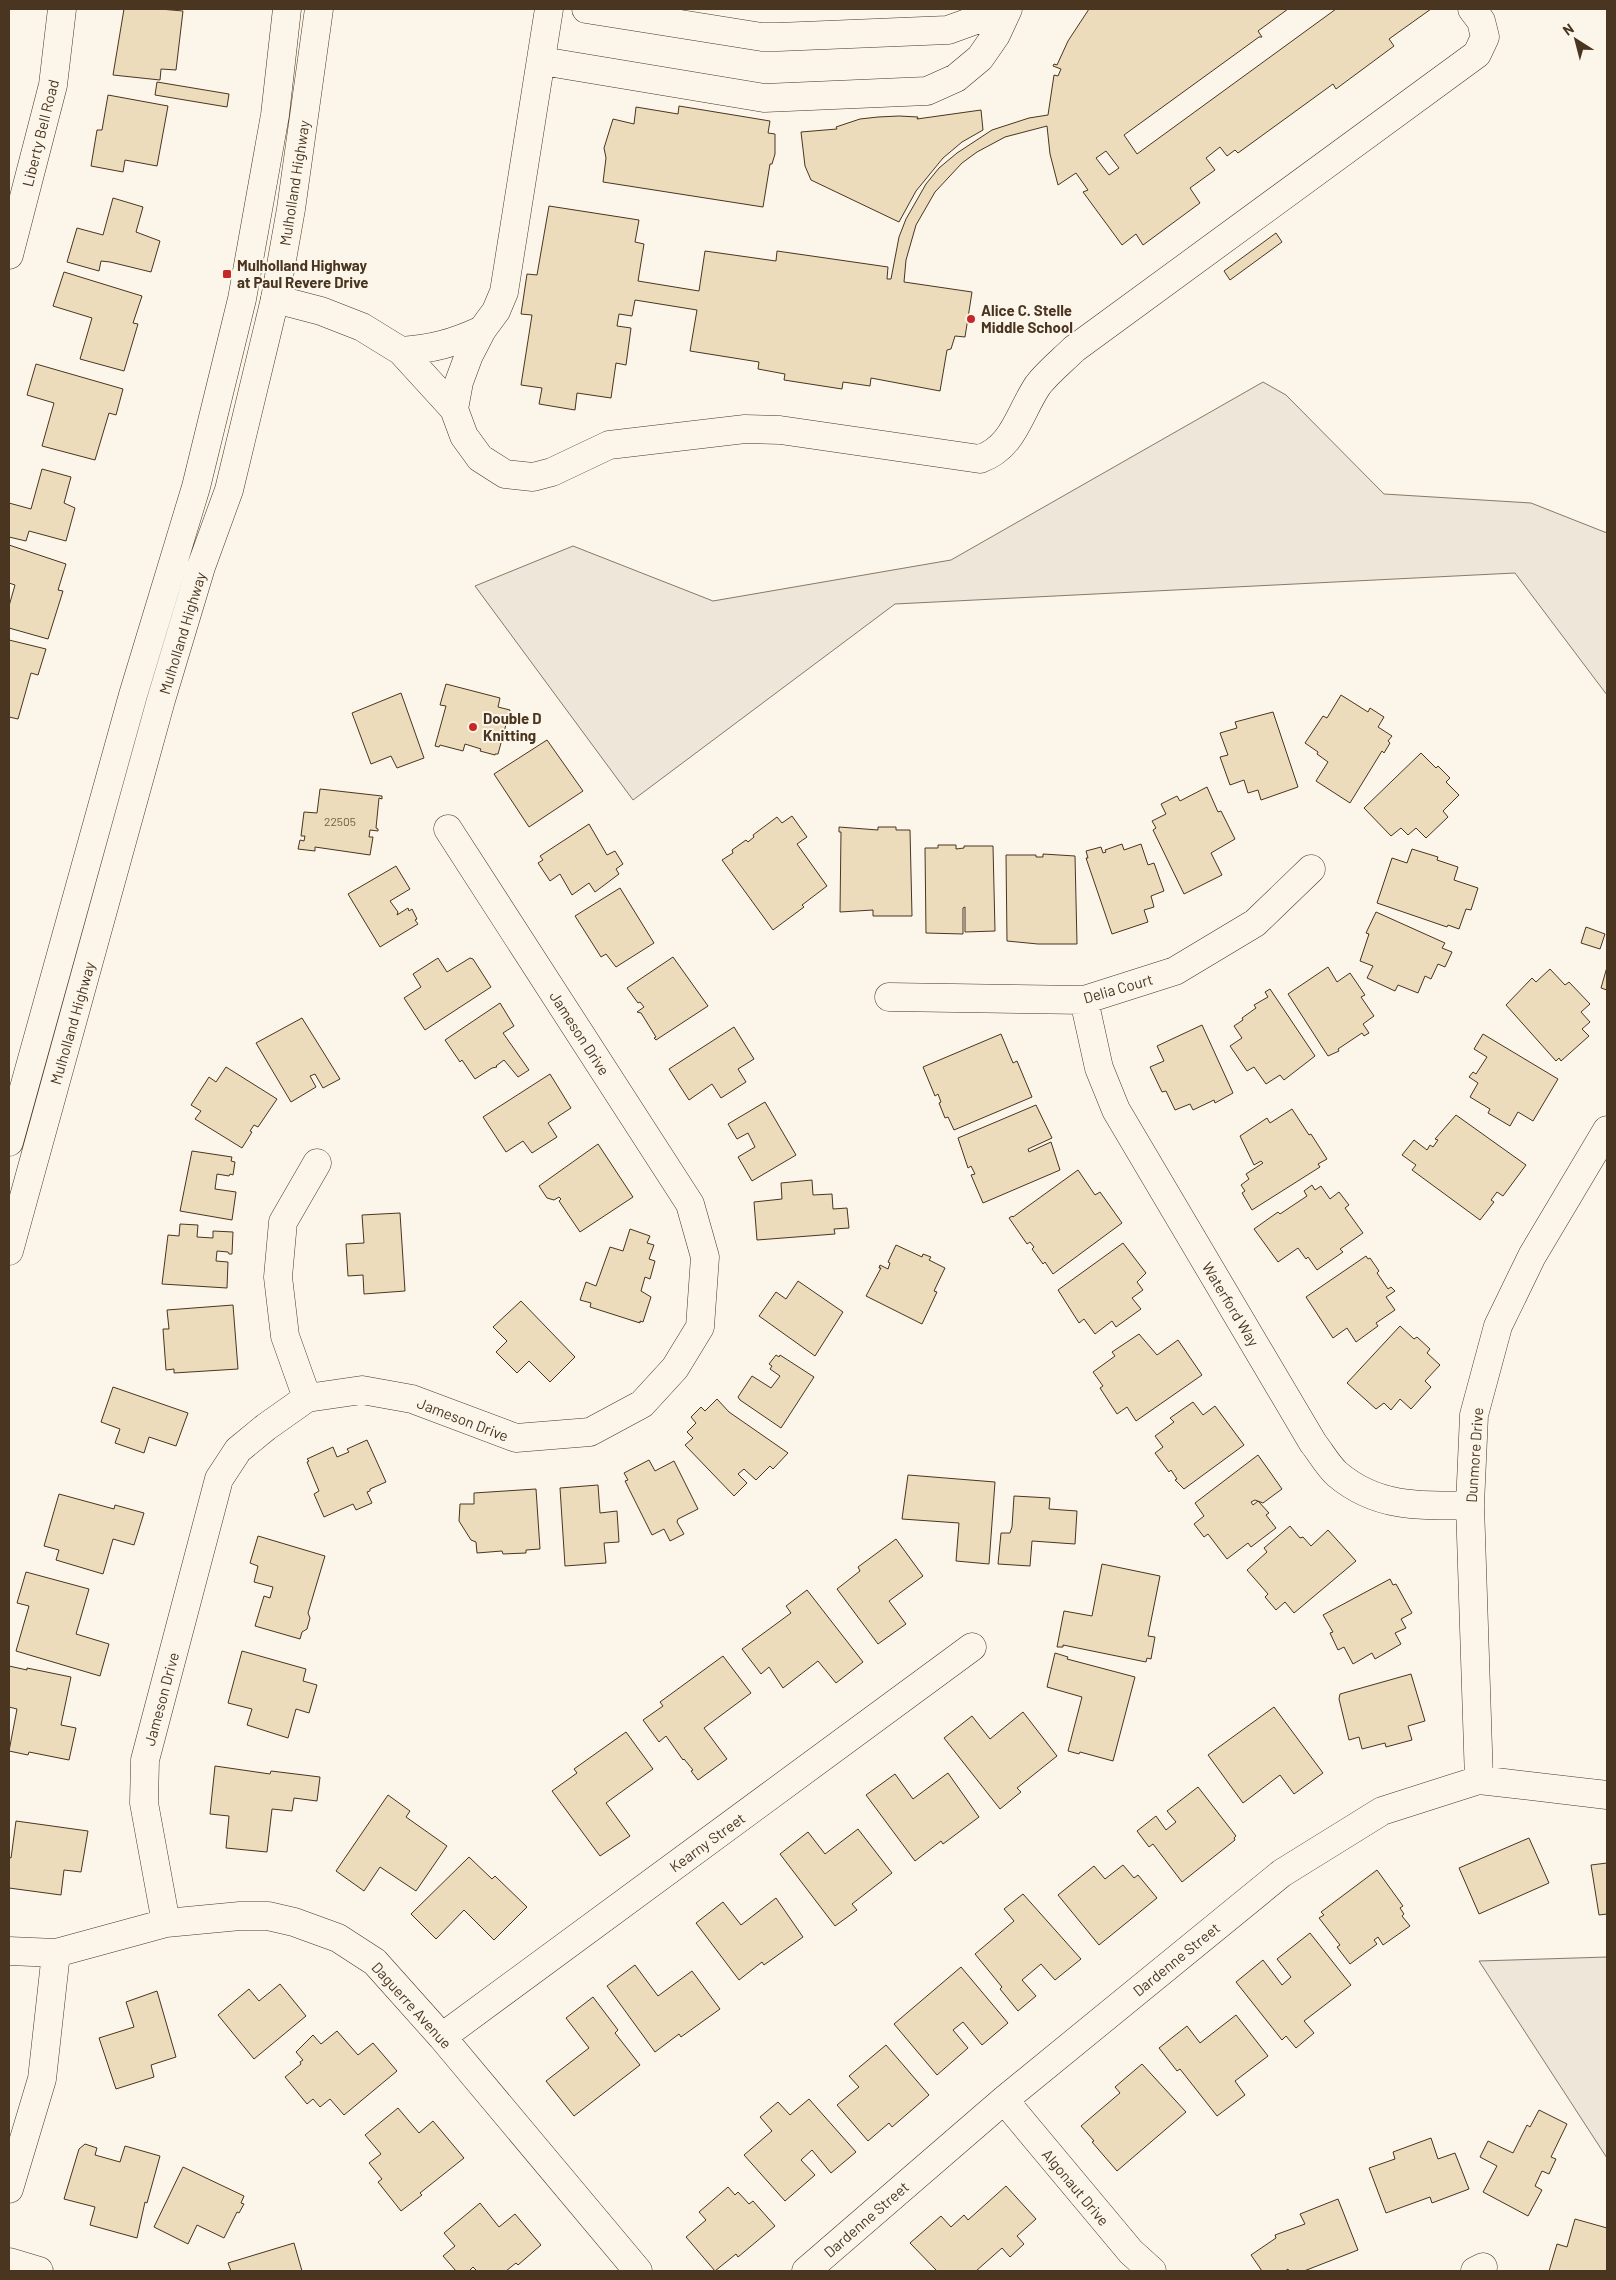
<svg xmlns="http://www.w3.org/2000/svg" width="1616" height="2280" font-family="Barlow,sans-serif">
	<rect width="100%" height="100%" fill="#fbf6e9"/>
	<path fill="#ede6d9" stroke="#887966" d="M1263,382L1286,395L1384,494L1531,503L1607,533V695L1515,573L895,604L633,800L475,586L573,546L713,601L951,560Z
		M1607,1957V2158L1479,1961Z"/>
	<path fill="#ecdcbc" stroke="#4a3520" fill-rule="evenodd" d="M124,9H160L183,11L176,70L161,69L160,80L113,75Z
		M1089,9H1288L1258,31L1262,37H1259L1124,135L1137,154L1336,9H1431L1389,39L1394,46L1336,89L1333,84L1238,153L1235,150L1227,156L1220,147L1206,158L1215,170L1190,188L1200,203L1143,245L1136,234L1122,245L1083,192L1088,190L1076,173L1058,185L1050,154L1047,126L1005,137L977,152L962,163L935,192L916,225L906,260L904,282L972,292L965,337L955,336L951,349L947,350L940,391L871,378L870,386L843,382L842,389L784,380L785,374L758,369L759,362L690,351L697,310L635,300L632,316L619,314L617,326L631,328L626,365L616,363L611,398L577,393L575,410L539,404L542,388L521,385L532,315L521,314L527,274L537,275L549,206L639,220L635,242L644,244L638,281L699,291L705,251L776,261L777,251L888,267L887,279H891L899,237L906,219L926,184L939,168L957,153L992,130L1029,118L1048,115L1054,75L1058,76L1061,69L1053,66L1054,64L1057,65L1068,41ZM1106,151L1119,168L1109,175L1096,158Z
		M157,82L229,94L227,107L155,95Z
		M108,95L168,106L157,166L125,160L123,172L91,166L97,130H102Z
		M679,106L770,121L768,133L775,134V154L772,164H770L763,207L603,182L606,158L604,148L613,119L634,124L636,107L678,114Z
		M981,110L983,130L962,142L943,158L916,191L899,222L811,180L805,166L801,132L837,129L836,127L860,119L878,117L899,116L918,117L917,119Z
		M113,198L143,207L136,232L160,241L151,272L110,262L101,261L99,271L67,262L77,228L103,235Z
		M1276,233L1282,242L1230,280L1224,271Z
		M64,272L142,296L133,323L138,324L124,371L80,359L92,318L53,306Z
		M36,364L123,389L116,415L109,413L95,460L42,446L54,403L27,395Z
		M42,469L71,477L64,503L75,508L66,541L29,531L26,541L9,537V503L31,509Z
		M9,545L66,564L58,590L63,591L48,639L9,628V606L15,585L9,583Z
		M9,640L46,649L38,675L31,673L18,719L9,717Z
		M446,684L500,698L498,707L510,710L498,754H495V755L480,751L481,749L465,744L463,751L440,745L439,747L435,746L446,706L440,705Z
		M401,693L424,758L397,768L391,756L371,764L352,713Z
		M1341,695L1368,712L1370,708L1384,717L1378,727L1392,736L1388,741L1390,743L1384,753L1382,751L1350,803L1316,781L1328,762L1317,754L1318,752L1305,743L1323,716L1327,718Z
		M1273,712L1298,787L1261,800L1258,790L1248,793L1244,780L1230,785L1220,757L1228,755L1220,733L1237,728L1235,722Z
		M547,740L583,791L529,827L494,774Z
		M1421,753L1436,768L1438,766L1450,778L1446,782L1459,795L1443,811L1448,817L1426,838L1416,828L1408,835L1401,828L1391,836L1364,808Z
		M1207,787L1218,812L1221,811L1235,839L1211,853L1222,875L1184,894L1153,830L1156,828L1152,821L1166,814L1161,804L1177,796L1180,801Z
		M320,789L382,796V799L379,798L376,828L378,829V831L370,830L369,837H373L370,855L315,847V851L298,849L300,840L304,841L305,836H301L304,812L317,813Z
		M792,816L807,837L797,844L827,886L802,905L804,907L773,930L722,860L733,853L732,850L746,840L748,842L754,837L753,835L777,817L782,823Z
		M589,824L607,855L615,851L623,864L616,869L619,874L595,892L589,883L572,895L560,874L550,881L538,863L543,860L540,856Z
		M839,827L878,830V827H896V830H910L912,916H873V910L840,912L841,832H839Z
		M1122,844L1124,850L1141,844L1148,865L1154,863L1164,891L1151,896L1154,907L1144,910L1148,922L1112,934L1086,858H1088L1086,851L1101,847L1103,853L1106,852L1105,850Z
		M938,845H956V849L964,848V846H993L995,931L965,932V907L963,908V934L926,933L925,848H938Z
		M1412,849L1438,857L1437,860L1458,867L1454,880L1478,888L1471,910L1466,909L1459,929L1448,925L1447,927L1377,903L1392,858L1407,863Z
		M1043,854L1075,856L1077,944H1038L1007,941L1006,855H1036V857H1043Z
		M396,866L410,889L390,901L398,912L397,915L408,908L409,911L412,909L417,919L415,920L418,924L380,947L348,894Z
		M620,888L654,943L616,967L606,954L601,957L575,916Z
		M1376,912L1445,943L1442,948L1452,952L1445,967L1438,964L1431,979L1425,976L1418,993L1398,985L1395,991L1367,978L1373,966L1360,961L1369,934L1366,933Z
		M1586,927L1605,934L1600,949L1581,943Z
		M673,957L708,1006L656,1040L654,1038L656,1037L641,1013L637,1012L644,1007L640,1002L638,1003L627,988Z
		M438,958L447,972L470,958L473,959L491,987L425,1030L404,998L421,987L413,974Z
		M1328,967L1337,982L1350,973L1365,995L1361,997L1374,1016L1363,1024L1369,1033L1364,1036L1362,1033L1338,1049L1339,1051L1328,1056L1288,994Z
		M1607,967V990L1601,988Z
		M1550,969L1565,985L1569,982L1590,1004L1581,1012L1590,1022L1582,1029L1589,1036L1561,1061L1559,1058L1556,1061L1506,1005L1532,978L1536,982Z
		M1270,989L1315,1056L1284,1080L1280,1075L1266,1084L1254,1067L1247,1071L1230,1046L1242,1038L1234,1026L1243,1020L1242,1018L1256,1008L1254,1005L1268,997L1265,992Z
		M500,1003L514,1026L503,1033L529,1070L518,1077L504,1060L496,1066L497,1067L492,1068L475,1079L462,1060L460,1062L445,1040Z
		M302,1018L340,1079L323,1088L315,1074L310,1076L316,1087L291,1102L256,1043Z
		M1202,1025L1233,1093L1215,1103L1214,1100L1193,1110L1190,1104L1175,1110L1166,1091L1162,1092L1150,1067L1164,1061L1157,1046Z
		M734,1027L754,1059L738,1069L746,1082L721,1098L712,1084L689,1100L669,1069Z
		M1001,1034L1013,1063L1017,1061L1032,1097L954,1130L948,1117L945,1118L939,1103L941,1102L938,1094L935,1096L923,1067Z
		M1483,1034L1558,1079L1533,1121L1518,1112L1510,1126L1488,1113L1490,1109L1470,1097L1478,1083L1469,1077L1473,1072L1476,1074L1487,1057L1474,1049Z
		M226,1067L277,1099L258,1127L254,1125L250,1131L252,1132L242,1148L195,1119L201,1111L191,1105L209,1077L216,1082Z
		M550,1074L571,1108L548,1123L557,1137L532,1153L523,1141L506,1152L483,1117Z
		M765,1102L796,1155L752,1181L738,1157L755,1147L748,1133L737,1139L728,1124Z
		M1036,1105L1052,1138L1028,1149L1029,1152L1051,1142L1060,1170L983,1203L971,1175L975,1174L971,1166L968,1168L958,1138Z
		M1292,1109L1309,1135L1311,1134L1327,1159L1318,1164L1320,1167L1252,1210L1242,1193L1245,1191L1241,1185L1249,1179L1246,1174L1263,1163L1261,1161L1254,1165L1240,1136L1267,1118L1270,1123Z
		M1456,1115L1526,1165L1503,1196L1497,1192L1491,1200L1494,1202L1480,1220L1412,1170L1416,1165L1402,1155L1414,1140L1427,1150L1430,1145L1433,1147L1438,1140L1435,1139Z
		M598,1144L633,1197L580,1232L559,1201L561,1199L559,1197L554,1200L547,1198L539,1186Z
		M192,1151L232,1157L231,1161L235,1162L233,1175L230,1174L229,1176L217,1174L215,1189L236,1192L232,1220L180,1211Z
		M1078,1170L1095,1195L1100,1192L1122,1223L1053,1274L1045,1262L1043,1264L1032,1249L1034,1247L1030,1242L1027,1244L1009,1218L1012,1216L1013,1217Z
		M812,1180L813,1195L832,1194L833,1209L847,1208L849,1228L834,1229L835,1234L757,1240L754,1202L782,1199L781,1183Z
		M1312,1185L1315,1190L1321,1186L1330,1199L1339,1192L1349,1205L1345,1208L1363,1233L1340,1249L1343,1252L1317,1270L1308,1257L1306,1259L1298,1248L1278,1262L1254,1229L1278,1212L1280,1214L1307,1196L1304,1191Z
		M400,1213L405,1291L364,1294L363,1275L348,1276L346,1244L364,1243L362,1215Z
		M180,1224L198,1225L197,1237L213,1238V1231L233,1232L232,1254H229L228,1252L217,1251L216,1261L228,1262L227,1288L162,1284L168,1235L179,1236Z
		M630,1229L650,1236L647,1243L654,1245L649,1259L655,1261L650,1279L645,1277L641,1291L651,1297L643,1322L640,1321V1323L590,1307L591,1303L580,1300L586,1282L596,1286L610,1247L623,1251Z
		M1123,1243L1146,1273L1137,1282L1143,1290L1132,1298L1141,1309L1116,1327L1112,1321L1095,1334L1084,1319L1079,1323L1058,1290Z
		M896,1245L922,1257L923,1254L931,1257L929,1260L945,1268L934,1291L937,1292L922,1324L866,1296L881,1268H879L880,1265L888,1269L890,1263L888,1262Z
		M1366,1256L1368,1259L1370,1258L1379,1271L1377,1273L1388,1289L1391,1287L1395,1291L1386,1297L1395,1310L1376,1323L1378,1326L1356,1342L1347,1328L1333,1338L1306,1297Z
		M798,1281L843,1312L815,1356L759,1316L776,1292L786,1299Z
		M521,1301L575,1357L550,1382L529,1361L517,1373L496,1352L507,1341L493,1327Z
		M233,1305L238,1369L174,1373V1369L166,1370L163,1329H169L167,1310Z
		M1400,1326L1414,1339L1417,1337L1430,1349L1427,1353L1440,1365L1425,1381L1431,1387L1411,1409L1400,1399L1391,1410L1384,1403L1376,1409L1347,1383Z
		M1139,1334L1157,1355L1178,1340L1202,1375L1136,1421L1127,1407L1117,1414L1100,1388L1103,1386L1093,1372L1115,1356L1112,1352Z
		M776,1355L779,1357L780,1355L814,1377L781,1428L740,1400L738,1397L752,1376L771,1388L780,1376L770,1369L772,1366L769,1364Z
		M113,1387L188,1413L176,1446L149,1437L144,1453L115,1443L120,1429L101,1422Z
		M717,1399L729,1412L788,1453L773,1469L770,1466L756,1480L744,1469L738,1474L747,1483L734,1496L685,1445L693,1438L687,1432L696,1423L691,1417L701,1407L705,1411Z
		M1193,1402L1203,1415L1215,1406L1244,1445L1184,1489L1175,1480L1177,1479L1171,1470L1169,1472L1155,1453L1163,1447L1155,1436L1174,1422L1170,1418Z
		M367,1440L386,1482L370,1489V1491L367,1492L372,1503L356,1510L353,1504L324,1517L314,1494L319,1491L307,1462L309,1461L307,1459L333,1447L337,1457L349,1452L347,1449Z
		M1258,1455L1282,1489L1263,1503L1255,1500L1251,1502L1253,1505L1258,1501L1269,1513L1266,1515L1276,1528L1251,1547L1248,1543L1227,1559L1208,1534L1204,1537L1194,1524L1204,1516L1195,1503Z
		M649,1460L655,1471L674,1461L698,1509L678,1519L677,1522L684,1534L670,1541L664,1529L652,1535L625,1481L628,1480L624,1473Z
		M908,1475L995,1482L989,1564L956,1561L959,1523L902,1519Z
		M598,1485L600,1513L617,1511L619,1542L604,1543L606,1563L565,1566L560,1488Z
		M536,1489L540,1549L526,1550V1553L503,1554L502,1551L477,1553L476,1542L471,1540L459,1521L460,1504H474V1493Z
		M59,1494L114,1509L115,1505L144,1513L134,1545L113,1539L103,1574L56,1560L59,1550L44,1546Z
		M1014,1496L1050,1498L1049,1509L1077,1511L1075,1544L1032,1541L1030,1566L998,1564L1001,1533H1010L1012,1527Z
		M1290,1526L1300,1538L1303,1537L1311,1546L1328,1530L1356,1561L1294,1613L1285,1602L1276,1610L1265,1597L1268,1594L1247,1570L1267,1552L1264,1548Z
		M258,1536L325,1556L308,1613L310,1618L307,1629L302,1632L300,1639L255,1626L264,1596L270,1598L273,1587L254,1582L258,1566L250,1563Z
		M896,1539L923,1576L889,1601L906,1624L878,1644L837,1589L860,1571L858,1567Z
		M1102,1564L1160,1576L1148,1636L1155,1637L1151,1659L1147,1658L1146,1662L1063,1645V1647H1057L1064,1611L1092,1616Z
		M26,1572L89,1589L76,1634L109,1644L100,1676L16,1651L29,1606L17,1603Z
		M1390,1579L1393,1585L1396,1584L1412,1613L1401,1619L1406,1628L1395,1633L1401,1644L1375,1659L1372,1653L1353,1664L1344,1647L1338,1650L1330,1633L1333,1632L1323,1615Z
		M807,1590L863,1662L836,1683L818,1661L783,1688L769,1667L761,1674L742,1649L791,1613L786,1606Z
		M242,1651L306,1669L303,1681L317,1685L309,1713L296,1709L288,1738L247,1725L252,1709L228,1703Z
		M1055,1653L1068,1657L1067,1659L1135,1677L1113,1761L1080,1752L1079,1754L1068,1751L1082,1697L1047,1687Z
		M723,1656L751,1693L704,1728L727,1759L698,1780L691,1771L693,1770L684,1759L683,1760L666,1736L659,1742L643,1720L663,1706L660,1702Z
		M9,1666L27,1670V1668L71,1677L61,1725L76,1728L69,1760L29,1752L28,1755L9,1751L17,1709L9,1707Z
		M1411,1674L1425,1721L1408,1726L1412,1740L1386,1747L1385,1743L1362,1749L1359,1737L1349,1740L1339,1699L1340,1694Z
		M1274,1707L1323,1773L1294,1794L1280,1775L1243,1803L1208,1755Z
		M1023,1712L1057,1756L1017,1788L1021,1792L1000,1809L944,1738L972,1716L990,1739Z
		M626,1732L653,1769L606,1803L630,1836L600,1856L552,1791L577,1773L574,1769Z
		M215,1766L270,1774L271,1771L320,1777L317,1801L294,1798L292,1811L272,1809L267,1852L226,1848L229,1816L210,1814Z
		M948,1773L979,1817L943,1844L941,1841L915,1861L866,1795L895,1774L913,1799Z
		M1198,1787L1236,1836L1234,1838L1235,1840L1182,1882L1153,1844L1149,1847L1137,1831L1156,1816L1166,1830L1176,1822L1167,1811Z
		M388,1795L410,1811L406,1817L447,1846L416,1891L380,1867L364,1891L336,1871Z
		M16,1821L88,1831L81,1872L64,1870L61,1895L9,1888V1857L11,1858Z
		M858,1829L892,1873L852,1904L857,1910L835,1926L780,1854L808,1832L825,1854Z
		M1529,1838L1549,1883L1479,1914L1459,1868Z
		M469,1857L492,1879L495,1876L527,1907L494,1940L464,1910L436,1939L411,1914Z
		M1607,1863V1914L1599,1915L1591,1865Z
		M1123,1865L1134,1878L1138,1875L1157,1898L1099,1945L1058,1895L1094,1866L1105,1879Z
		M1377,1870L1403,1906L1400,1908L1404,1914L1402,1916L1410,1926L1383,1945L1378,1937L1374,1940L1377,1944L1350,1964L1337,1947L1340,1945L1319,1918L1324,1915L1321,1912Z
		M1023,1894L1081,1959L1055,1980L1041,1964L1022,1980L1036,1996L1018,2011L1000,1989L1002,1987L975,1954L1014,1921L1004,1909Z
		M776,1898L803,1937L764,1965L762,1962L739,1980L696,1923L723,1902L741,1925Z
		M1310,1933L1351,1985L1304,2021L1314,2033L1296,2048L1286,2036L1282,2040L1236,1982L1263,1960L1282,1985L1291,1977L1277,1959Z
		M635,1965L658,1996L692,1971L720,2009L681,2037L679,2034L655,2052L607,1986Z
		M961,1967L1008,2023L982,2045L963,2022L953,2030L968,2048L937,2075L894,2024Z
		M280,1984L306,2016L254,2059L218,2015L249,1989L259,2001Z
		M157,1991L176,2057L151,2065L154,2077L116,2089L99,2038L134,2027L126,2002Z
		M593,1997L618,2030L615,2033L640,2065L574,2116L546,2081L589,2048L566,2018Z
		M1236,2015L1268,2056L1235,2081L1245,2095L1217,2116L1180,2069L1177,2071L1159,2048L1187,2026L1200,2043Z
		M337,2031L358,2055L373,2043L397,2071L344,2115L330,2099L320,2107L313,2099L307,2104L285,2077L301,2064L300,2062L303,2060L296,2052L313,2035L321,2044Z
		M886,2045L929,2095L892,2127L889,2123L868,2141L837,2105L859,2087L849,2076Z
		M1142,2064L1186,2112L1117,2171L1092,2142L1094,2141L1081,2126L1120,2093L1115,2087Z
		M809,2099L856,2152L831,2173L812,2150L801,2160L815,2175L785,2201L744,2155L772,2131L760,2117L778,2102L790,2115Z
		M398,2108L419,2133L433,2121L464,2158L420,2193L422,2195L401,2211L378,2182L382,2179L369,2163L381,2154L365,2135Z
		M1539,2110L1567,2124L1551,2157L1556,2159L1549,2174L1542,2171L1535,2186L1542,2190L1528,2216L1483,2192L1497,2166L1480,2157L1488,2141L1513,2153L1527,2125L1530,2127Z
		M1431,2138L1438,2159L1455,2153L1469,2189L1432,2203L1430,2197L1386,2213L1369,2168L1395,2159L1393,2152Z
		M85,2144L97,2148L95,2155L120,2162L125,2146L160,2156L147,2203L145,2202L137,2238L90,2225L95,2207L64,2199L79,2149Z
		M183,2167L244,2196L241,2203L244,2204L239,2213L237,2212L224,2238L197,2225L188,2244L154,2227Z
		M1006,2186L1036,2219L1017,2236L1024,2244L1010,2257L1002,2248L976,2271H937L910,2243L941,2216L951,2227L964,2215L968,2220Z
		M728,2187L735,2195L738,2192L749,2204L753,2201L775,2226L738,2257L736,2254L715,2271L686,2237L706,2220L699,2212Z
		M1338,2199L1358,2250L1304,2271H1289L1288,2269L1285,2271H1262L1251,2255L1276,2238L1275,2235L1305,2224L1300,2214Z
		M480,2203L499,2227L515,2214L541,2245L518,2265L516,2263L506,2271H477L473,2267L469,2271H456L443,2256L455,2246L444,2233Z
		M1575,2219L1607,2228V2271H1549L1557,2244L1567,2247Z
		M294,2243L302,2271H231L228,2263Z"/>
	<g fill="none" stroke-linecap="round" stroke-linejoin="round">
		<g stroke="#4a3520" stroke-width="29">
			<path id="minor" d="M586,9L762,37H778L948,30L1006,9
				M542,61L764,98L927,91L956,78L980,58L996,35L1008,9
				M9,255L53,85L62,9
				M275,299L321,311L362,327L401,351L454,409L464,436L480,458L505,474L533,477L552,472L609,445L745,429L780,430L980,459C1014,447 1019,413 1038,385C1048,372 1063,360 1074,349L1477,54L1485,37L1481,21L1472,9
				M401,351C432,349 454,343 482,330
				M454,409L459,382L469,355L482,330L496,311L504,292L549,9
				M889,997L1084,1000L1175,971L1255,923L1311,869
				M1084,1000L1099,1068L1116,1110L1313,1443C1321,1453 1328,1466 1337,1474C1377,1508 1420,1506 1470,1505
				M307,1398L285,1336L278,1277L283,1222L317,1163
				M1479,1780L1470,1505L1474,1415L1498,1326L1532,1256L1607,1130
				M166,1923L144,1803L145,1760L219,1479L238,1450L266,1427L307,1398L362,1390L412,1399L516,1438L590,1432L642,1404L675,1368L700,1327L705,1257L690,1204L448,829
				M9,1951L56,1953L166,1923L240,1916H268L294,1922L338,1938L375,1962L442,2037L638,2271
				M442,2037L972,1647
				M1004,2100L1131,2252L1152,2271
				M9,2189L42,2079L56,1953
				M9,2262L39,2271
				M806,2271L1004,2100L1282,1873L1382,1811L1479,1780L1607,1795
				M1475,2271L1483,2267"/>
		</g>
		<g stroke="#4a3520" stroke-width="29">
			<path id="major" d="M9,1142L133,695L196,487L242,299L275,115L287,9
				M9,1251L161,700L201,567L229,490L275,299L291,209L319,9"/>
		</g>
		<use href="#minor" stroke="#fbf6e9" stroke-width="28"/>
		<use href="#major" stroke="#fbf6e9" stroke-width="28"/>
	</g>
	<g fill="#c62828" stroke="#fbf6e9" stroke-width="2">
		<rect x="222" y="269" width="10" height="10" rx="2.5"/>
		<circle cx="971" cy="319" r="5"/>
		<circle cx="473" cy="727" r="5"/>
	</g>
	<g text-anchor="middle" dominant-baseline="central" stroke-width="4" stroke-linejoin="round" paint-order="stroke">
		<g font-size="12" fill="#725f47">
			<text x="340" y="821">22505</text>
		</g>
		<g font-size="15" fill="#4a3520" stroke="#fbf6e9">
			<text transform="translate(40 133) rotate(-76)">Liberty Bell Road</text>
			<text transform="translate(294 183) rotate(-81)">Mulholland Highway</text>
			<text transform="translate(182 633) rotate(-73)">Mulholland Highway</text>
			<text transform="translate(1118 988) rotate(-16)">Delia Court</text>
			<text transform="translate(72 1023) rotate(-74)">Mulholland Highway</text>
			<text transform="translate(580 1033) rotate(57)">Jameson Drive</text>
			<text transform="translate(1231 1304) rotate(59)">Waterford Way</text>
			<text transform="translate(463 1419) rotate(21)">Jameson Drive</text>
			<text transform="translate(1474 1455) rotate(-86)">Dunmore Drive</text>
			<text transform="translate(161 1699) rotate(-75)">Jameson Drive</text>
			<text transform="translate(707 1842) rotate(-36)">Kearny Street</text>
			<text transform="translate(1176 1959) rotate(-39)">Dardenne Street</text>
			<text transform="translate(412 2005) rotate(48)">Daguerre Avenue</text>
			<text transform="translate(1076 2187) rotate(50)">Algonaut Drive</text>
			<text transform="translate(866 2219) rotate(-41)">Dardenne Street</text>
		</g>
		<g font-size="15" font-weight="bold" fill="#4a3520" stroke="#fbf6e9" text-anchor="start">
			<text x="237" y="265">Mulholland Highway<tspan x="237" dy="17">at Paul Revere Drive</tspan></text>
			<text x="981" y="310">Alice C. Stelle<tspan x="981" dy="17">Middle School</tspan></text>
			<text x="483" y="718">Double D<tspan x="483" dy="17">Knitting</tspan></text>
		</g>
	</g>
	<rect width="1616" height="2280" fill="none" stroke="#4a3520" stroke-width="20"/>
	<g transform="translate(1576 40) rotate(324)" stroke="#fbf6e9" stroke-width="4" paint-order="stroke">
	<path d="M0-4L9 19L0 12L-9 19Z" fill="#4a3520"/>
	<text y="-8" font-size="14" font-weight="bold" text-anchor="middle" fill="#4a3520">N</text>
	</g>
</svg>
